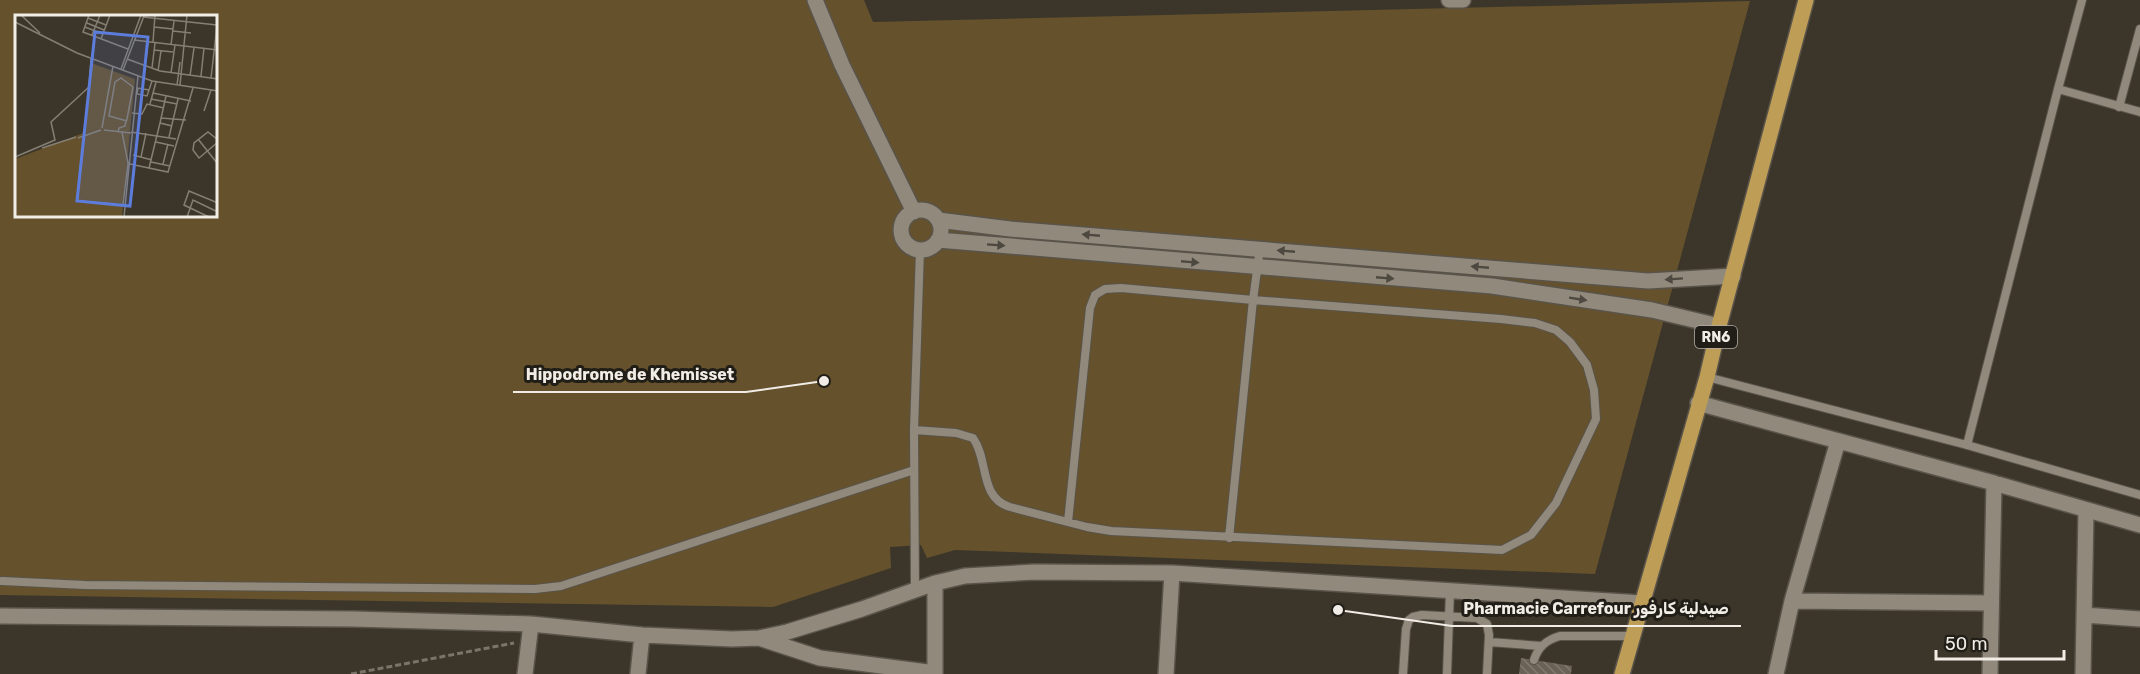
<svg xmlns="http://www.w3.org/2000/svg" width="2140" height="674" font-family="Rubik,'Noto Naskh Arabic',sans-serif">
	<defs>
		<pattern id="building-back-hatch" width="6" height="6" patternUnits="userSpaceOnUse" patternTransform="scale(1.5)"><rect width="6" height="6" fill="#6a6255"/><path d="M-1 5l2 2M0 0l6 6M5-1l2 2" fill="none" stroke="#80796d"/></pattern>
	</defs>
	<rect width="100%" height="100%" fill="#3c362a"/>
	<path fill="#65522d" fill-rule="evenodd" d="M0,0H864L873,22L1750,1L1595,574L955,550L927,558L921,545L890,547L891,568L773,607L0,595ZM16,16H216V216H16Z"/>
	<path fill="url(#building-back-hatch)" d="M1521,658L1572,666L1571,674H1519Z"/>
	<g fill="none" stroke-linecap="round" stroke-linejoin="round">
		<g stroke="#595349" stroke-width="10">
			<path id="lane" d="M2058,89L2140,112
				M2119,107L2140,29
				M1707,377L1967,445L2140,495
				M914,430L956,433L973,438C989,460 979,498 1010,507L1087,527L1111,531L1502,550L1531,535L1556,503L1596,419L1594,390L1587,365L1570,342L1556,330L1535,323L1501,319L1253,300L1121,288L1105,289L1095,295L1090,308L1068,522
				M1967,445L2058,89L2082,0
				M1229,538L1253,300L1260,248
				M2,581L85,585L535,589L561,586L914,470
				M915,590L914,430L920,250
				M1489,642L1541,646
				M1534,660C1538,647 1546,640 1560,636H1633
				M1403,674L1406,629L1409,620L1413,617L1422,615L1477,618L1487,624L1489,635L1487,674
				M1447,674L1450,590"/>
		</g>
		<g stroke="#595349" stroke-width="18">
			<path id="street" d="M815,0L842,65L914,212
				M1449,0H1463
				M901 230a20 20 0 1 1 40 0a20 20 0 1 1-40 0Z
				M938,220L1010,229L1648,281L1733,276
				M938,240L1492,286L1652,310L1719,326
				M1698,403L1994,483L2140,525
				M935,583V674
				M1792,601L1991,603
				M2084,615L2140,619
				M0,616L354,619L531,624L642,635L732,639L759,638L787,632L862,609L935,583L965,576L1034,572L1172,573L1642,603
				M759,638L820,658L935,673
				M525,674L531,624
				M638,674L642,635
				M1166,674L1172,573
				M1776,674L1792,601L1838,441
				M1990,674L1994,483
				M2083,674L2086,510"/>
		</g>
		<g stroke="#595349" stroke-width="18">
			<path id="primary" d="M1622,674L1707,377L1719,326L1806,0"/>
		</g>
		<path stroke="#7a746a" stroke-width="3" stroke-dasharray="6 3" stroke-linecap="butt" d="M351,674L514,643"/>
		<use href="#lane" stroke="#918a7c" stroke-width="8"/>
		<use href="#street" stroke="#918a7c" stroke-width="15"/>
		<use href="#primary" stroke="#be9d56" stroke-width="15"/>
	</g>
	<defs><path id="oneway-solid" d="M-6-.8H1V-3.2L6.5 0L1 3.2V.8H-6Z" transform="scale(1.5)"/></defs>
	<g fill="#4e4940">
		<use href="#oneway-solid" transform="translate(1091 235) rotate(-175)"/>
		<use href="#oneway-solid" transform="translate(996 245) rotate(4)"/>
		<use href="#oneway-solid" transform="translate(1286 251) rotate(-175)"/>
		<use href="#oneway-solid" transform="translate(1190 262) rotate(5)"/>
		<use href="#oneway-solid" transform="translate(1480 267) rotate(-175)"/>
		<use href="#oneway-solid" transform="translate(1385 278) rotate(5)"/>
		<use href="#oneway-solid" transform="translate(1674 279) rotate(176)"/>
		<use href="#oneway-solid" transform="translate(1578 299) rotate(9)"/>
	</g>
	<g text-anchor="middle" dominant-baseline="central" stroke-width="6" stroke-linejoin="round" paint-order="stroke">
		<rect fill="#211e18" stroke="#b3aea8" stroke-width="1.5" x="1695" y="326" width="42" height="22" rx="4.5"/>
		<g font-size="14" font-weight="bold" fill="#f1ece5">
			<text x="1716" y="337">RN6</text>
		</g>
	</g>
	<g transform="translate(15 15)">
		<rect width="202" height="202" fill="#3c362a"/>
		<path d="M76,48L120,64L107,202H0V144L71,117Z" fill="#65522d"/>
		<path fill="none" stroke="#847f75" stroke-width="1.5" d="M6,0L25,18M74,0L68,17L113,34M128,2L202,10M73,3L91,10M0,7L62,38L137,66L203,76M72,8L89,15M70,12L88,19M139,12L158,14M158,16L176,18M77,20L85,0M86,24L95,0M119,25L203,35M138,27L140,0M156,30L159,6M139,35L158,37M112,44L145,56L203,64M130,51L133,27M137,53L140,28M106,54L126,0M108,55L129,1M143,56L146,36M156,58L160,30M175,61L179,33M186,61L189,33M196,63L202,11M162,70L165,47M165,70L172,0M134,75L123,73L122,79L132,81L137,66M138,78L176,86M136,84L162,89M135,89L141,67M189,96L196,75M117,98L127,99L132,89L149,93M146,103L171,105M145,108L151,81M87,113L98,51M89,115L116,118M103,117L104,113L110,111V110L112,104L118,72L106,63L100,67L94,101L112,106M107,117L113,148L108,190M116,117L161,124M154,122L163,84M63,123L86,115M183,124L202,148M203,125L193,117L179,128L178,135L184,143L203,127M141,127L159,131M27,133L61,122M118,140L137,145M0,142L40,125L36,107L74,72L76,44M126,142L131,118M136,147L155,151M115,149L153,157L178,73M148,149L153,129M134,153L145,108L157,111M109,202L123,61M172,202L178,185L203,197M194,202L169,190L174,176L203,188"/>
		<path fill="#5d7ddc" fill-opacity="0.15" stroke="#5d7ddc" stroke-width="3" d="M80,17L133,22L115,191L62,186Z"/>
		<rect width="202" height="202" fill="none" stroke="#f1ece5" stroke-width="3"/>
	</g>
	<path fill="none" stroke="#f1ece5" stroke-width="2" d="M824 381L746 392H513M1338 610L1452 626H1741"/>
	<g fill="#f1ece5" stroke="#211e18" stroke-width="2">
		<circle cx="824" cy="381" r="6"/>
		<circle cx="1338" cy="610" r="6"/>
	</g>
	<g font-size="16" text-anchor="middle" font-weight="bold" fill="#f1ece5" stroke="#211e18" stroke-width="6" stroke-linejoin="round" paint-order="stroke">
		<text x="630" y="380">Hippodrome de Khemisset</text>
		<text x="1596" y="614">Pharmacie Carrefour صيدلية كارفور</text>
	</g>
	<path d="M1936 650v9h128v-9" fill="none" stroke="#f1ece5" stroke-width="3"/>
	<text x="1945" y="650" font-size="18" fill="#f1ece5" stroke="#211e18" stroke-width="4.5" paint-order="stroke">50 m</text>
</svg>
